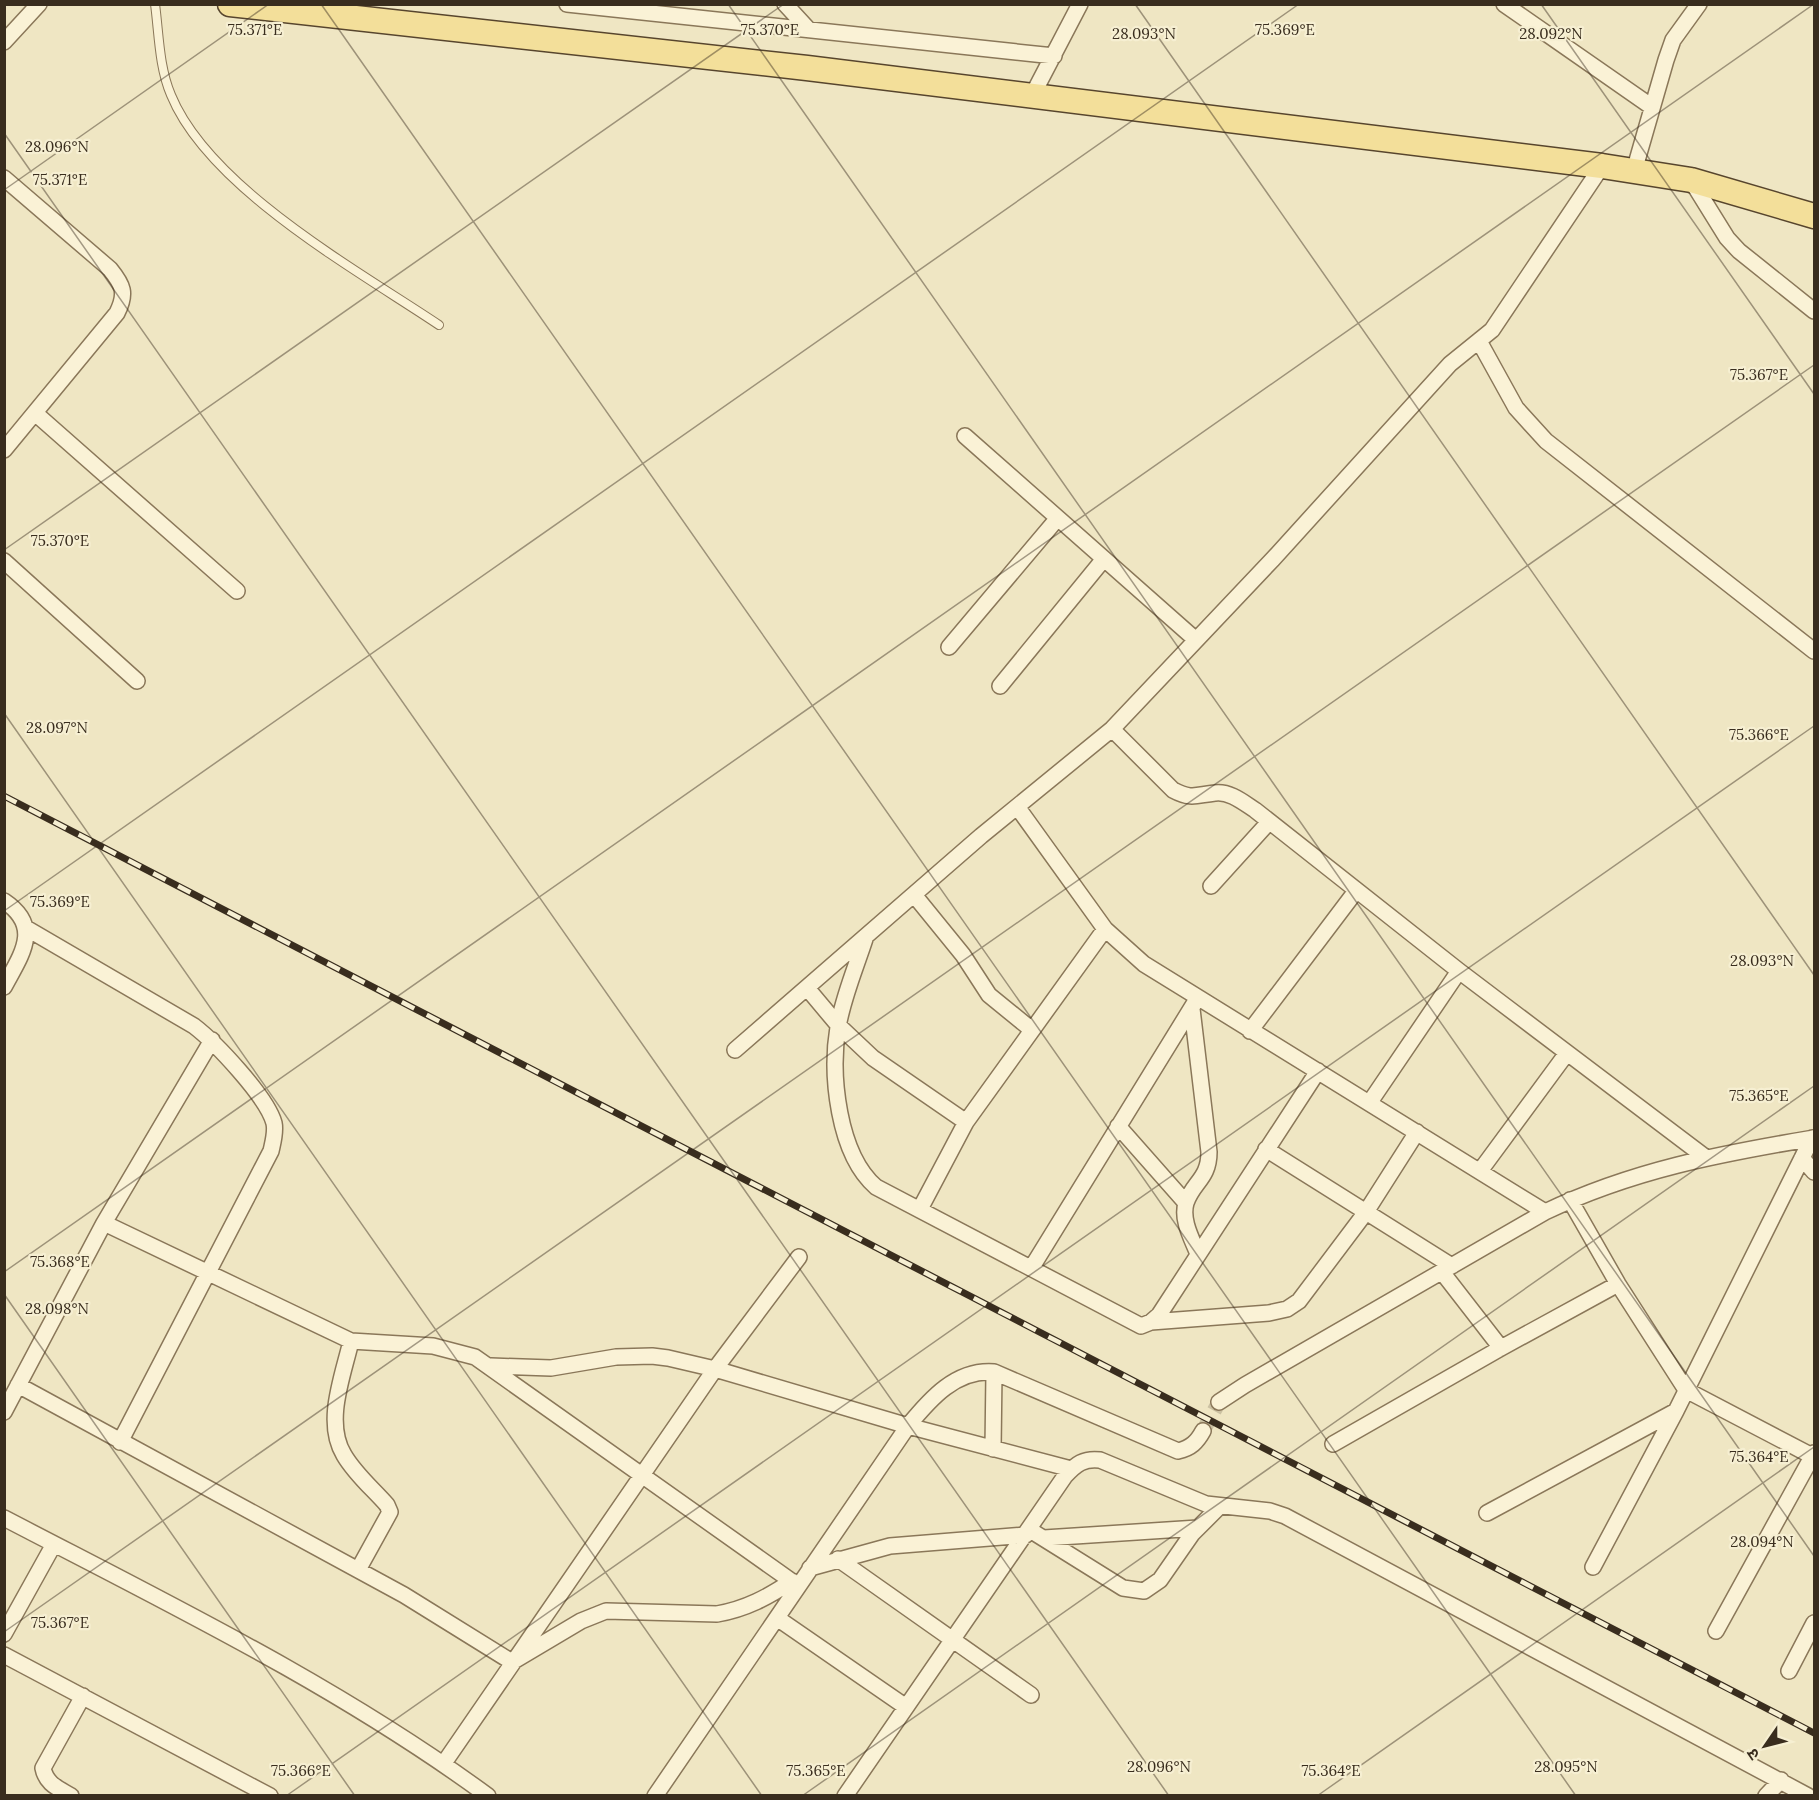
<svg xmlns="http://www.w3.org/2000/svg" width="1819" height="1800" font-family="Lora,'Noto Sans Devanagari',serif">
	<rect width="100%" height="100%" fill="#efe6c3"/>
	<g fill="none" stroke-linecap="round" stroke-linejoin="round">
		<path stroke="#cbc1a2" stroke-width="15" stroke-dasharray="15 8" stroke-linecap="butt" d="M1203,1431L1219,1402"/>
		<g stroke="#8a7759" stroke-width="10">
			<path id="lane" d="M155,4C159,34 159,67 171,95C209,188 357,270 439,325"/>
		</g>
		<g stroke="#8a7759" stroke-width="18">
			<path id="street" d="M567,4L1054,56
				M785,4L809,30
				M1504,4L1652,107
				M4,42L39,4
				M1032,96L1080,4
				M1634,171L1666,60L1673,40L1699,4
				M4,178L110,269C123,285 127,293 117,313L4,450
				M1691,180L1727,238L1739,251L1814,311
				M1479,341L1516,408L1546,441L1814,651
				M35,413L237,591
				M965,436L1196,640
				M4,561L137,681
				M949,647L1057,519
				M1000,686L1103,560
				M1112,729L1173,790C1192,800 1196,795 1215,793C1230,791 1244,803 1255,810L1459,971L1705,1157
				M1018,808L1105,929L1144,964L1545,1212
				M1211,886L1269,822
				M915,896L963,955L989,995L1032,1030
				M4,901C43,927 21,955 4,987
				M26,928L194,1026C216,1043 267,1097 274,1123C276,1132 273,1142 271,1151L120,1442
				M865,939C856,967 843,997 838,1027C830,1075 838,1154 876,1187L1141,1326L1151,1322L1159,1315L1318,1071
				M807,988L838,1025L873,1058L966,1122
				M1192,1009L1209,1152C1209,1179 1193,1182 1186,1203C1181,1220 1192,1239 1198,1254
				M1250,1031L1356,891
				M735,1050L981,836L1112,729L1273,559L1450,364L1492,330L1602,166
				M1370,1102L1459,971
				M1118,1126L1186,1203
				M1266,1149L1452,1266
				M1802,1158L1814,1172
				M1480,1171L1567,1053
				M1570,1200L1618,1284L1686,1390L1814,1457
				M920,1209L966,1122L1105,929
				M104,1223L351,1341L433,1346L475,1357L797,1585
				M1032,1267L1197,999
				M1442,1272L1501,1348
				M1151,1322L1269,1313L1287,1309L1299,1301L1366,1212L1417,1132
				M351,1341C343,1376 324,1422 344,1455C355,1474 373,1489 387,1505L390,1512L358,1570
				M491,1366L551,1368L616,1357L652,1356L668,1358L715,1369L908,1426L1071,1469
				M18,1385L404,1595L512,1662L581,1621L606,1611L717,1614C746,1609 768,1597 792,1581
				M1219,1402L1245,1385L1545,1212C1633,1170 1719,1154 1814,1138
				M4,1412L104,1223L212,1040
				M1333,1444L1501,1348L1618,1284
				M993,1449L994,1372
				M1487,1513L1676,1411
				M4,1518C169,1604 338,1686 488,1796
				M1030,1530L1123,1588L1144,1591L1160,1580L1192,1534L1219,1507
				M1044,1538L1198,1528
				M838,1559L1031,1695
				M1593,1567L1676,1411L1812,1138
				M810,1568L890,1546L1026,1535
				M777,1618L906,1707
				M1716,1631L1814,1453
				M4,1634L54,1544
				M4,1655L270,1796
				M1789,1671L1814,1623
				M444,1763L715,1369L799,1257
				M71,1796C58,1788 46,1784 43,1768L83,1696
				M655,1796L908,1426C930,1399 956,1369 994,1372L1178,1451C1191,1448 1197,1442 1203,1431
				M845,1796L1065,1476C1076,1464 1084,1458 1100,1460L1206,1504L1270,1511L1285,1516L1808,1796
				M1766,1796L1781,1780"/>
		</g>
		<g stroke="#57452d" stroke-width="27">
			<path id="primary" d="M230,4L807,68L1602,166L1691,180L1814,216"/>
		</g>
		<use href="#lane" stroke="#faf2d6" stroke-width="8"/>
		<use href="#street" stroke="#faf2d6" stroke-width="15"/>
		<use href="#primary" stroke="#f3df9a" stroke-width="24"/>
		<g stroke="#392d1e" stroke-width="7">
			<path id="rail" d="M4,796L1814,1733"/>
		</g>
		<use href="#rail" stroke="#f6efd2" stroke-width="4.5" stroke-dasharray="14" stroke-linecap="butt"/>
	</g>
	<path fill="none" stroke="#392d1e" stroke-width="1.5" stroke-opacity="0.45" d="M321,4L1576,1796M728,4L1814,1556M1135,4L1814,975M1541,4L1814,394M4,133L1169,1796M4,190L269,4M4,550L784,4M4,713L762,1796M4,911L1299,4M4,1272L1814,4M4,1294L355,1796M4,1632L1814,365M286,1796L1814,726M802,1796L1814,1086M1317,1796L1814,1447"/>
	<g font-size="15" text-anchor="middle" fill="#392d1e" stroke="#f6efd2" stroke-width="4.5" stroke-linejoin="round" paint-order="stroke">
		<text x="255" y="35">75.371°E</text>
		<text x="770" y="35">75.370°E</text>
		<text x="1285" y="35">75.369°E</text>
		<text x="1144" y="39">28.093°N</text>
		<text x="1551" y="39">28.092°N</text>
		<text x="57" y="152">28.096°N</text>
		<text x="60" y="185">75.371°E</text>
		<text x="1759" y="380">75.367°E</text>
		<text x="60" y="546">75.370°E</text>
		<text x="57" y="733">28.097°N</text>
		<text x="1759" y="740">75.366°E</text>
		<text x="60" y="907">75.369°E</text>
		<text x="1762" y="966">28.093°N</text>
		<text x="1759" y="1101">75.365°E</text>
		<text x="60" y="1267">75.368°E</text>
		<text x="57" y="1314">28.098°N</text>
		<text x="1759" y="1462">75.364°E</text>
		<text x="1762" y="1547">28.094°N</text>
		<text x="60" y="1628">75.367°E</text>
		<text x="1159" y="1772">28.096°N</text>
		<text x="1566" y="1772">28.095°N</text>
		<text x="301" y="1776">75.366°E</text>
		<text x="816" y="1776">75.365°E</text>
		<text x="1331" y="1776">75.364°E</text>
	</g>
	<rect width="1819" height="1800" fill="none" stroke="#392d1e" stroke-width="12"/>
	<g transform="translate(1765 1746) rotate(235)" stroke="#f6efd2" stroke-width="4.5" paint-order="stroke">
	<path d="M0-4.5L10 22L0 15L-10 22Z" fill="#392d1e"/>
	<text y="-9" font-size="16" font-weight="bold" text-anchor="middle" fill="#392d1e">उ</text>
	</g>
</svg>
